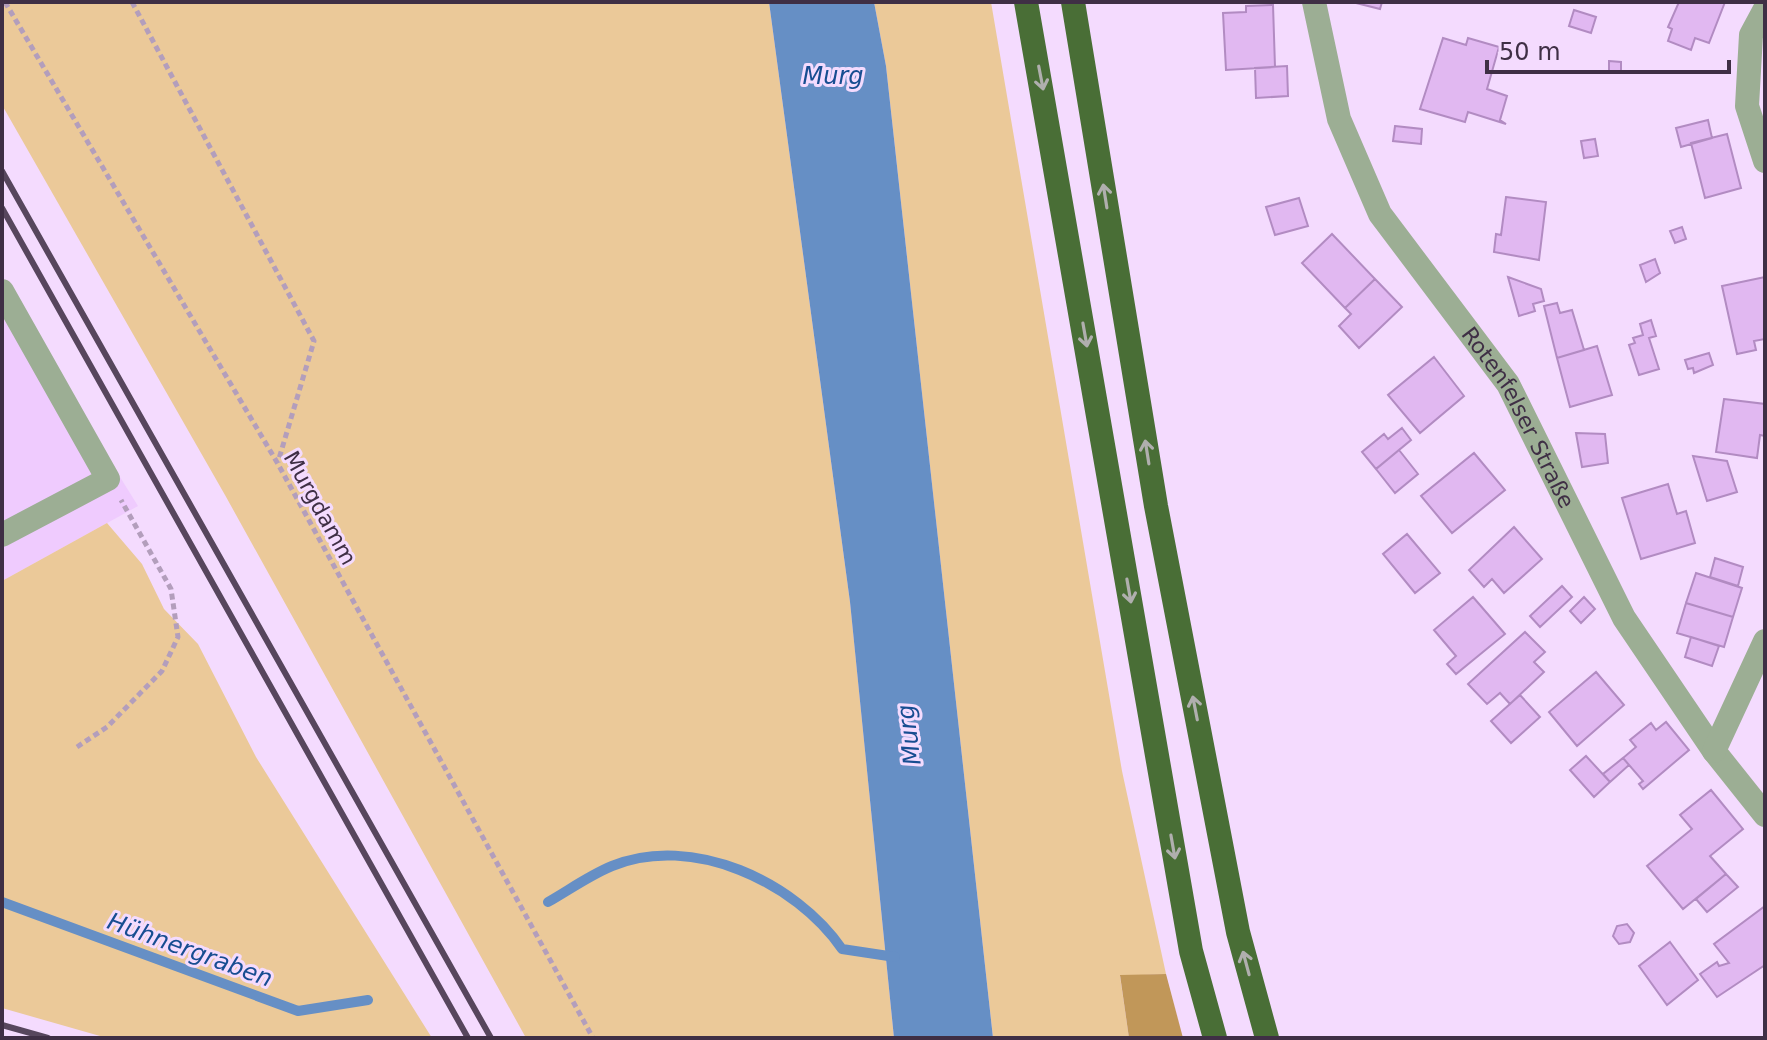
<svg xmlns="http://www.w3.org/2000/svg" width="1767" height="1040" font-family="'DejaVu Sans',sans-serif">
	<rect width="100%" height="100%" fill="#f4dbfe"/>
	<path fill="#efcbfe" d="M2,287L138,506L2,581Z"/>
	<path fill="#ebc999" d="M2,2H769L850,602L894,1038H526L225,495L2,105Z
		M874,2H991L1122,771L1166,974L1120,976L1129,1038H993L886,66Z
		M107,523L142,564L164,609L198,644L256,757L432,1038H107L2,1008V581Z"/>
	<path fill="#c19759" d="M1166,974L1183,1038H1129L1120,975Z"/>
	<path fill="#668fc5" d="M769,2H874L886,66L993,1038H894L850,602Z"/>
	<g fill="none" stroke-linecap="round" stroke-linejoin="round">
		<path stroke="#668fc5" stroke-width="10" d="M2,902L298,1011L368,1000
			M548,902C569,890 590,875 612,866C692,833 796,882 842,949L895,957"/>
	</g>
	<path fill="#e1b8f1" stroke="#b28bc2" stroke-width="2" d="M1352,2H1382L1380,9Z
		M1679,2H1725L1709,43L1695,38L1691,50L1668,41L1672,29L1668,27Z
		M1273,5L1275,67L1226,70L1223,13L1246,12V6Z
		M1574,10L1596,17L1591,33L1569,26Z
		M1443,38L1466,45L1468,38L1499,47L1487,89L1507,96L1500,120L1506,124L1468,112L1465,122L1420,109Z
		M1609,61L1621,62V73L1609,72Z
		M1287,66L1288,96L1256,98L1255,68Z
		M1708,120L1712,138L1681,147L1676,128Z
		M1395,126L1422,129L1421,144L1393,141Z
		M1727,134L1741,188L1705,198L1691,143Z
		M1595,139L1598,156L1584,158L1581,141Z
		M1506,197L1546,202L1539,260L1494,252L1496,234L1501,235Z
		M1299,198L1308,226L1275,235L1266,207Z
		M1682,227L1686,239L1675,243L1670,231Z
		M1332,234L1375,279L1345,308L1302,263Z
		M1655,259L1660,273L1646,282L1640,265Z
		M1508,277L1541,289L1544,301L1533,304L1535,311L1519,316Z
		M1765,277V339L1754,341L1756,350L1737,354L1722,286Z
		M1375,279L1402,307L1359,348L1339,326L1351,314L1345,308Z
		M1557,303L1560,313L1572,310L1584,350L1557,358L1544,306Z
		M1651,320L1656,336L1649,338L1659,369L1639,375L1629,345L1635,343L1633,338L1643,335L1640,324Z
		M1597,346L1612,395L1570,407L1557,358Z
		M1709,353L1713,365L1694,373L1693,368L1688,369L1685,360Z
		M1434,357L1464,396L1420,433L1388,395Z
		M1724,399L1765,404V436L1760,435L1757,458L1716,452Z
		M1402,428L1411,440L1376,469L1362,452L1384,434L1388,439Z
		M1576,433L1605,434L1608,463L1582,467Z
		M1399,450L1418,474L1395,493L1376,469Z
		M1474,453L1505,490L1452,533L1421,496Z
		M1693,456L1727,461L1737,492L1707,501Z
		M1668,484L1677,514L1686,511L1695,543L1641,559L1622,498Z
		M1514,527L1542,559L1504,593L1492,579L1484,587L1469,570Z
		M1407,534L1440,573L1415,593L1383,554Z
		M1715,558L1743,567L1738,586L1710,577Z
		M1696,573L1742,588L1733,617L1686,603Z
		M1562,586L1572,597L1540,627L1530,616Z
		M1473,597L1505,634L1456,674L1447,664L1456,656L1434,630Z
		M1584,597L1595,609L1581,623L1570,611Z
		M1686,603L1733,617L1724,647L1677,633Z
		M1525,632L1545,652L1534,662L1544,672L1510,704L1500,693L1487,704L1468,684Z
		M1691,637L1719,646L1712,666L1685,657Z
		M1596,672L1624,705L1577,746L1549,712Z
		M1520,695L1540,717L1511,743L1491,721Z
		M1666,722L1689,750L1643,789L1639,784L1643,781L1623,758L1636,747L1630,740L1651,723L1656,730Z
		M1586,756L1610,782L1594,797L1570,770Z
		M1623,758L1629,765L1610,782L1603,774Z
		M1711,790L1743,829L1710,856L1726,874L1683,909L1647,866L1692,829L1680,815Z
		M1726,874L1738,887L1707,912L1696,899Z
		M1765,906V965L1717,997L1700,974L1717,962L1719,966L1729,963L1714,944Z
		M1627,924L1634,933L1630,942L1619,944L1613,936L1617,926Z
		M1670,942L1698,980L1667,1005L1639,966Z"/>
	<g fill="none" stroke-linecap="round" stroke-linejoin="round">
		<path stroke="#b39ebc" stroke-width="5" stroke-dasharray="6 4" stroke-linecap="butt" d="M5,2L278,464L593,1038
			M132,2L314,341L278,462
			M77,747L107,727L162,671L178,637L171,589L121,500"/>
		<g stroke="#9cae94" stroke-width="24">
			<path id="s1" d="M1314,2L1339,119L1380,214L1508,384L1624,618L1714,751L1765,815"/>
			<path d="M1765,9L1751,35L1747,106L1765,161"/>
			<path d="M2,291L108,479L2,535"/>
			<path d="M1714,751L1765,641"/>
		</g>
		<path stroke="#496e36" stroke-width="24" d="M1026,2L1191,951L1215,1038
			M1073,2L1156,506L1238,932L1267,1038"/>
		<path stroke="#57465d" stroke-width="6" d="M2,171L491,1038
			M2,208L468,1038
			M2,1025L48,1038"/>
	</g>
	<defs><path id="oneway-shaft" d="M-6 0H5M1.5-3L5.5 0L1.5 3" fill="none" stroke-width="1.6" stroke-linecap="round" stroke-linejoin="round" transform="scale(2)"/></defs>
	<g stroke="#b0afae">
		<use href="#oneway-shaft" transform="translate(1041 78) rotate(79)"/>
		<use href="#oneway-shaft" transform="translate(1105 196) rotate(-99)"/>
		<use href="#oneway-shaft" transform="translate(1085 335) rotate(80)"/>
		<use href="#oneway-shaft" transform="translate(1147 452) rotate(-99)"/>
		<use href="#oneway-shaft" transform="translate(1129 591) rotate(80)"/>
		<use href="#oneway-shaft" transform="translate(1195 708) rotate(-101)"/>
		<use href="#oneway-shaft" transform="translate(1173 847) rotate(80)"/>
		<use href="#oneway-shaft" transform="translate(1246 963) rotate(-105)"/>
	</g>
	<g text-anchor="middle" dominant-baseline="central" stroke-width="6" stroke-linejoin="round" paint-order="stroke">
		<g font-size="22" fill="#3f2f45" stroke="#f4dbfe">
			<text stroke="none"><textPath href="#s1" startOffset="470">Rotenfelser Straße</textPath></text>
			<text transform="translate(320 508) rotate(61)">Murgdamm</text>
		</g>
		<g font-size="24" font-style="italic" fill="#174d91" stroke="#f4dbfe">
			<text x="833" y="76">Murg</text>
			<text transform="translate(909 735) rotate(-97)">Murg</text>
			<text transform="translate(190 950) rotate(20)">Hühnergraben</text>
		</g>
	</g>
	<rect width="1767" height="1040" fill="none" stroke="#3f2f45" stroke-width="8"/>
	<path d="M1487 60v12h242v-12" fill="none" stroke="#3f2f45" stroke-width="4"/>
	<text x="1499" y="60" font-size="24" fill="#3f2f45" stroke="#f4dbfe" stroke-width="6" paint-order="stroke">50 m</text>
</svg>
